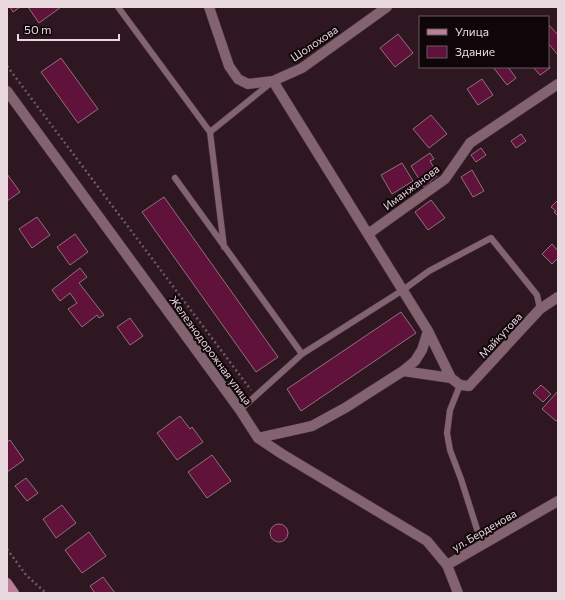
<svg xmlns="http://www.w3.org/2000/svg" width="565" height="600" font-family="Commissioner,sans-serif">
	<rect width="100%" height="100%" fill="#2f1721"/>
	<path fill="#60123b" stroke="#90717d" d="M10,7H20L13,12Z
		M28,7H61L39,23Z
		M548,24L558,35V55L548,43Z
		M398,34L413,53L395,67L380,48Z
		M61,58L98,109L78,123L41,72Z
		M548,65L550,68L540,75L533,67H548Z
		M493,67H508L516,78L507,85Z
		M482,79L493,95L478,105L467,89Z
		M431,115L447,134L429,148L413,129Z
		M521,134L526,141L516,148L511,141Z
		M481,148L486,155L476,162L471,155Z
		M430,153L434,159L430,161L434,168L432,169L437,176L430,181L431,183L424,187L411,166Z
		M402,163L413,181L392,194L381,175Z
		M472,170L484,191L473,197L461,177Z
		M7,174L20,192L7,201Z
		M164,197L278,357L256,372L142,212Z
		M431,200L445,218L428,230L415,212Z
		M558,200V216L554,212L556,211L551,207Z
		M37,217L50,235L32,248L19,229Z
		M75,234L88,252L70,265L57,247Z
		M552,244L558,251V258L552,264L542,254Z
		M80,268L87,277L79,283L104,315L99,318L97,315L82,327L68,309L77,303L70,293L60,301L52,290Z
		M401,312L416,333L301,411L287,389Z
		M130,318L143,336L130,345L117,327Z
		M541,385L551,394L543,402L533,393Z
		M558,391V419L556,421L542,409Z
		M180,416L190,429L192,427L203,442L177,460L157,433Z
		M10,440L24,460L7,472V442Z
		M212,455L231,481L207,498L188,472Z
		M26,478L38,493L27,501L15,486Z
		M62,505L76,523L56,538L43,519Z
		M270 533a9 9 0 1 1 18 0a9 9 0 1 1-18 0Z
		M89,532L106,556L82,573L65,550Z
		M103,577L115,593H95L90,586Z"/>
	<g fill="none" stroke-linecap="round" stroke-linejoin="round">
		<g stroke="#443239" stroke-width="7">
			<path id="lane" d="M118,7L210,132
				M175,178L302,354
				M224,247L210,132L272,82
				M460,385L450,410L447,433L450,450L461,479L482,545
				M240,410L302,354L403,290L429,271L491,238L537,295L540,309"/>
		</g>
		<g stroke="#443239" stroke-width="11">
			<path id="street" d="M209,7L229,66L238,79L248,84L273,81L302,68L387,7
				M273,81L428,331L451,378L460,385L469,386L540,309L558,297
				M7,91L240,410L258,438L282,454L427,541L447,565L458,593
				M368,234L445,179L470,143L558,84
				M403,371L451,378
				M258,438L312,426L345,408L403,371L415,361L422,350L428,331
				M447,565L558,501"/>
		</g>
		<g stroke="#443239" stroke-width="11">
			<path id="primary" d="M7,583L14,593"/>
		</g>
		<path stroke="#6f5a62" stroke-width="2.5" stroke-dasharray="2 3" stroke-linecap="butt" d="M7,66L251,390
			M7,549L26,575L46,593"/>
		<use href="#lane" stroke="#82636f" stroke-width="6"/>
		<use href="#street" stroke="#82636f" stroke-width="10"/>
		<use href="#primary" stroke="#ba8098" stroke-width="10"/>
	</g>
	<g text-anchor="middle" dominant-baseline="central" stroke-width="4" stroke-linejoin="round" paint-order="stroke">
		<g font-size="11" fill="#e8d7dd" stroke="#10060a">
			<text transform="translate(314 43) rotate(-34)">Шолохова</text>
			<text transform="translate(411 187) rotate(-37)">Иманжанова</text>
			<text transform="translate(500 335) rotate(-47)">Майкутова</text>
			<text transform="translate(211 350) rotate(54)">Железнодорожная улица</text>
			<text transform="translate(484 530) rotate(-30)">ул. Берденова</text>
		</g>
	</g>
	<rect width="565" height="600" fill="none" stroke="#e8d7dd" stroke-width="16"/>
	<rect x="419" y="16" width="130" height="52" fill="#10060a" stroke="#665a5e"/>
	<rect x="427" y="29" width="20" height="6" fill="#ba8098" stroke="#665a5e"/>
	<text x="455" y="36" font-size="12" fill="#e8d7dd">Улица</text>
	<rect x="427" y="46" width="20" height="12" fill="#60123b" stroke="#665a5e"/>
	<text x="455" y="56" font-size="12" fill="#e8d7dd">Здание</text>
	<path d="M18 34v6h101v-6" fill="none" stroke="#e8d7dd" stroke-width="2"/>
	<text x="24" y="34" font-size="12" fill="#e8d7dd" stroke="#10060a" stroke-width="3" paint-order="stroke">50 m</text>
</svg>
